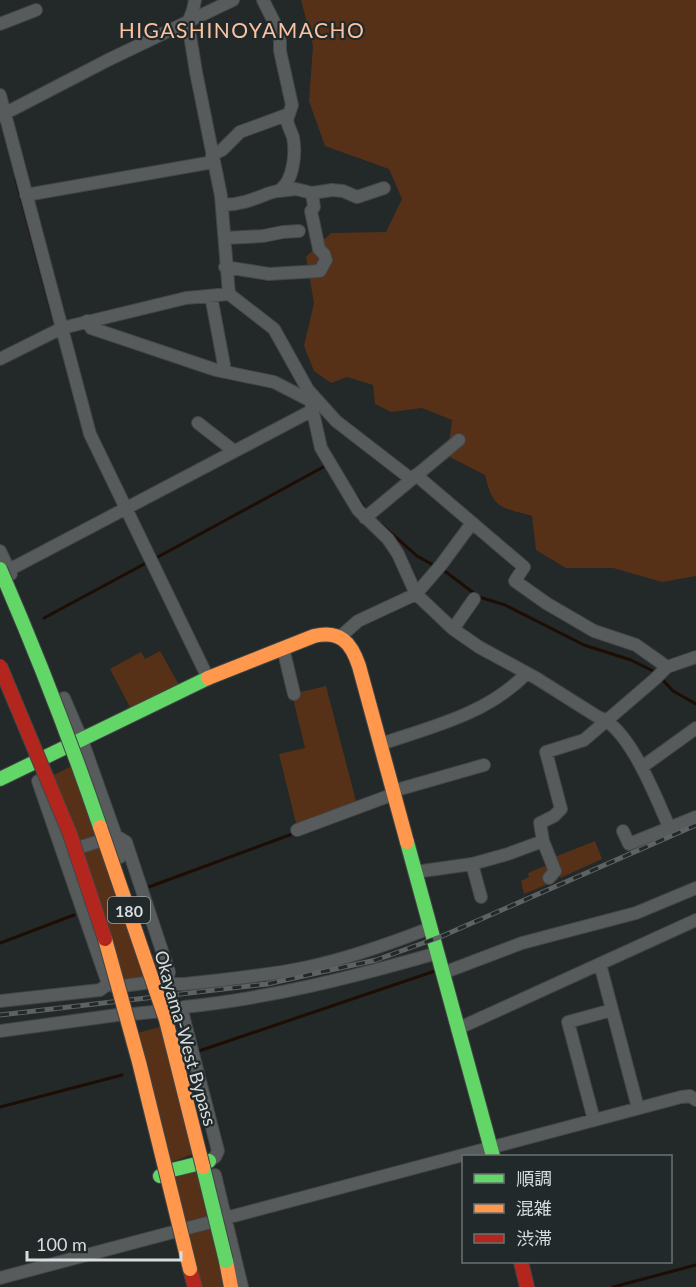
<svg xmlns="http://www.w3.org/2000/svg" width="696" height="1287" font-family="Lato,'Noto Sans JP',sans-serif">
	<rect width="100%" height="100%" fill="#232829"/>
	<path fill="#563118" d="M301,0H696V576L662,582L613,568H566L536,550L532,516C502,507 493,510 485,475L450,457L449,444L452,420L422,408L391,412L375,404L373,385L347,377L331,383L314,371L304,346L314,303L306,257L331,233L386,232L402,199L389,169L325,146L309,101L313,46Z
		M160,651L179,685L131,709L110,669L141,652L145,659Z
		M326,686L357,805L297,827L279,754L305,748L292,694Z
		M82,761L111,833L71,845L41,781Z
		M595,841L602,859L560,878L552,858Z
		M113,845L150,956L161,953L157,977L115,982L68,854Z
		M550,864L558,880L524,894L521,881L529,877L528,873Z
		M170,1024L202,1148C188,1159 174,1158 161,1168L127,1036Z
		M199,1170L221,1213L177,1227L164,1182L180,1173Z
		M211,1228L224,1287H201L188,1233Z"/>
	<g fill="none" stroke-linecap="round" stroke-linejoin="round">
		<path stroke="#1e0d05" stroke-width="3" d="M16,179L53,317
			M357,497L365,509
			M381,524L417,556L435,566
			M156,558L327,465
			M442,569L479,597L505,605L584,645L631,660L655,672
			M44,618L148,562
			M661,678L673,691L696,704
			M146,888L295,833
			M0,943L74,915
			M196,1052L435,971
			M0,1107L122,1075
			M613,1287L696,1265"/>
		<g stroke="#414547" stroke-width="14">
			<path id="street" d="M195,0L193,10L188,23L196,72L221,196L229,294L274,329L308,390L321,448L358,510L388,539L398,554L416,594L453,629L479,647L536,678L598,717C629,726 657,800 670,829
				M0,24L36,10
				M0,95L90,434L208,678
				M0,116L108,60L233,0
				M212,155L222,150L240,132L289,114
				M279,191L296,189L312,193L332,190L343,191L357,197L384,188
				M26,195L213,162
				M222,205C239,205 252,200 267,194C271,192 276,192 280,190C294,180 296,152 293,137C291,131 288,127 287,120L292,105L280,51V41L277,28L263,0
				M225,238L263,236L283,232L299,231
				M225,267L269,274L320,271L326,260L324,254L319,249L311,211L314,207L312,193
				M211,296L224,365
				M87,321L91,328L216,370L274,382L311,401
				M0,359L62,328L186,298L229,294
				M309,391L336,421L411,479
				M198,423L234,451
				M416,475L524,567L515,581L546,603L594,631L636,645L667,667
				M365,518L459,440
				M0,551L11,574
				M3,573L313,410
				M453,629L474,599
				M340,637L358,621L416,594L441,565L472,523
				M283,648L294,694
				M64,698L82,740L116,836L120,857
				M381,744C434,726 487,714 527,673
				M642,767L696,728
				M38,781L106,978
				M393,791L484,765
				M297,830L394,794
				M623,831L629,844L696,817
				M71,850L116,836L126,842L169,972L167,980
				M472,864L481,897
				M415,872L472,864L508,854L543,841
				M549,878L555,871L543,841L540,823L554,816L561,809L546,752L584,740L655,679L667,667L696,657
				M600,964L638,1108
				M443,973L522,943L636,913L696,888
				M115,987L167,980L174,984H184C224,980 263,976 303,968C347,959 389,944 430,928
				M0,1001L100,990L108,984
				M179,1011L184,1007C271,998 354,977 437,953
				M123,1015L172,1010L179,1011L183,1015L218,1151L215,1157L209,1161
				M457,1029L696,920
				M0,1031L117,1015
				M594,1120L568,1022L612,1010
				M215,1175L242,1287
				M0,1278L681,1097L690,1096L696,1100"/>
		</g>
		<g stroke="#414547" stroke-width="16">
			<path id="fast" d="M0,779L208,678
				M407,842L493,1156
				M160,1176L172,1170L209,1161"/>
		</g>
		<g stroke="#414547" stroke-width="16">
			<path id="slow" d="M208,678L314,636C340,630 351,642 359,666L407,842
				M226,1261L231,1287"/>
		</g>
		<g stroke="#414547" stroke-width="16">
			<path id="jam" d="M521,1262L527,1287
				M190,1269L195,1287"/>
		</g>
		<use href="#street" stroke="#585b5b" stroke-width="12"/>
		<use href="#fast" stroke="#63d668" stroke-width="14"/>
		<use href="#slow" stroke="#ff974d" stroke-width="14"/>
		<use href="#jam" stroke="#b3261e" stroke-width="14"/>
		<g stroke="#5f6263" stroke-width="5">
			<path id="rail" d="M0,1015L267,984L376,960L440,937L696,825"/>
		</g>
		<use href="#rail" stroke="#21292b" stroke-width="3" stroke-dasharray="9" stroke-linecap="butt"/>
		<g stroke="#414547" stroke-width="16" stroke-linecap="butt">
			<path id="fast-bridge" d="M0,569C37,654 70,739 100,827
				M203,1167L226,1261"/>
		</g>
		<g stroke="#414547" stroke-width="16" stroke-linecap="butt">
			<path id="slow-bridge" d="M100,827L166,1020L203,1167
				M105,939L139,1062L190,1269"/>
		</g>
		<g stroke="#414547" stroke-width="16" stroke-linecap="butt">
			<path id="jam-bridge" d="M0,666L70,834L105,939"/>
		</g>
		<use href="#fast-bridge" stroke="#63d668" stroke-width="14"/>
		<use href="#slow-bridge" stroke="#ff974d" stroke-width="14"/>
		<use href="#jam-bridge" stroke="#b3261e" stroke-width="14"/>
	</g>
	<g text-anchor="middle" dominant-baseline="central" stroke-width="4.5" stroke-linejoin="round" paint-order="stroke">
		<rect fill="#21292b" stroke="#a0a6a8" stroke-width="1.5" x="108" y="897" width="42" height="26" rx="4.5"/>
		<g font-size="16" font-weight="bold" fill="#d7dcde">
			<text x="129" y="910">180</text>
		</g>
		<g font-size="18" fill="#d7dcde" stroke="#21292b">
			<text transform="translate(186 1038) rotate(74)">Okayama-West Bypass</text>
		</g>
		<g font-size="21" letter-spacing="1.5" fill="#fcc3a1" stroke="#21292b">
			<text x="242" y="29">HIGASHINOYAMACHO</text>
		</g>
	</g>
	<rect x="462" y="1155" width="210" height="108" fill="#21292b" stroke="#6a7173" stroke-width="1.5"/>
	<rect x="474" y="1174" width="30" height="9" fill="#63d668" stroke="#6a7173" stroke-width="1.5"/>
	<text x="516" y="1185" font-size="18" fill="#d7dcde">順調</text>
	<rect x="474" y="1204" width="30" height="9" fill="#ff974d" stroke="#6a7173" stroke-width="1.5"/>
	<text x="516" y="1215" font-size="18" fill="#d7dcde">混雑</text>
	<rect x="474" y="1234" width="30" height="9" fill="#b3261e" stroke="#6a7173" stroke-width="1.5"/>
	<text x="516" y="1245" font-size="18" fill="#d7dcde">渋滞</text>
	<path d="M27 1251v9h154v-9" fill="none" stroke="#d7dcde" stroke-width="3"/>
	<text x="36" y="1251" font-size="18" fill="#d7dcde" stroke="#21292b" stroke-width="4.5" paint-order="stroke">100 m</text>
</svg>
